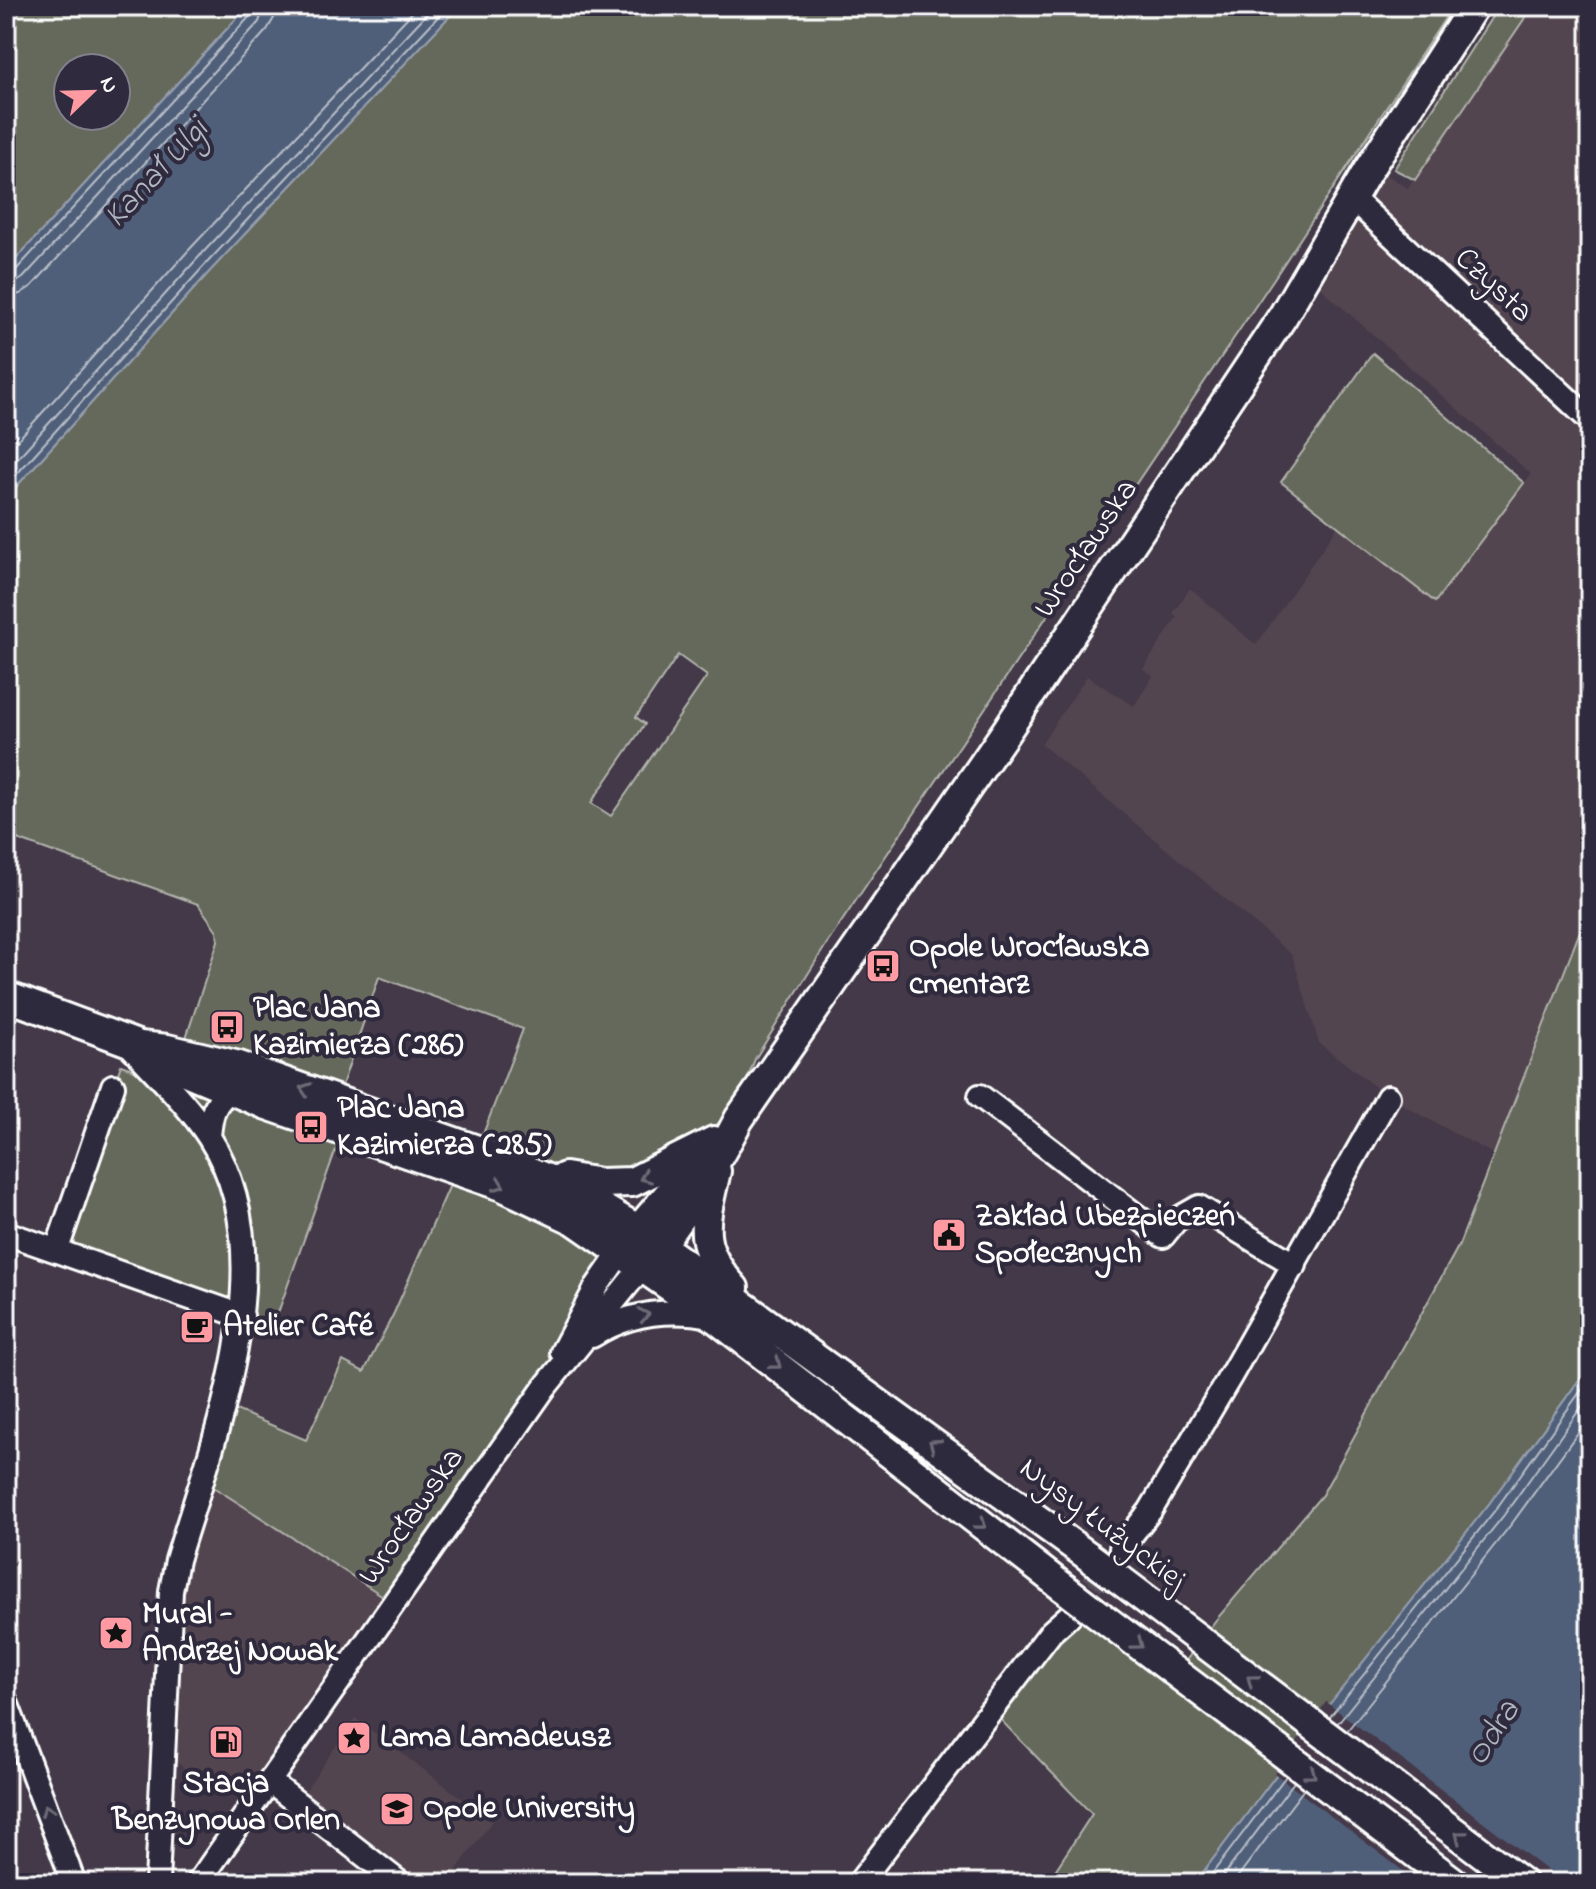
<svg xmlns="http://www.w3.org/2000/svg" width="1596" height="1889" font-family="'Indie Flower',sans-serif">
	<rect width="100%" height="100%" fill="#443948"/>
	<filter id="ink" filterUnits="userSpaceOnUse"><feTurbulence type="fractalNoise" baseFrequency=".0125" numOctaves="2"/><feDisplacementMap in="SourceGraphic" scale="16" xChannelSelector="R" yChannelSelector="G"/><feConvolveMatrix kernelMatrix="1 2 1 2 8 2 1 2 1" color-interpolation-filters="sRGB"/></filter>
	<g filter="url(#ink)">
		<path fill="#524450" d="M1533,6H1590V905L1493,1154L1388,1097L1319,1043L1292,955L1041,744L1087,676L1134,706L1153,676L1143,669L1177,617L1173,613L1190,588L1256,645L1338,526L1435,602L1531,474L1327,294L1316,281L1382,172L1408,188Z
			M201,1479L394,1603L252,1790L202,1776L185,1769L174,1760L171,1591Z
			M355,1718L492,1821L447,1883H420L302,1796Z"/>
		<path fill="#65695b" stroke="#b2b4ad" stroke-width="2" fill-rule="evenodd" d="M6,6H248L6,270ZM68,68H116V116H68Z
			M459,6H1453L1279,271L826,945L755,1059L737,1107L678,1158L610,1184L477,1150L523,1029L379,977L337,1100L183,1047L218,941L217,931L198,904L6,835V498L210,271ZM678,655L707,676L611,816L591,803L645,724L636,717Z
			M1499,6H1533L1415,180L1394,169Z
			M1373,353L1524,483L1435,602L1281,482Z
			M1590,905V1365L1489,1504L1329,1705L1195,1883H1047L1092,1814L991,1710L1071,1600L1174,1677L1215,1621L1322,1495L1459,1245Z
			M121,1065L337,1146L273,1327L57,1249Z
			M457,1169L620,1253L562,1361L394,1603L201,1479L222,1404L306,1440L343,1361L364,1372L394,1313Z"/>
		<path fill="#4f5e79" stroke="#959eaf" stroke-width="2" d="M248,6H459L210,271L6,498V270Z
			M1590,1365V1882L1195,1883L1329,1705L1489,1504Z"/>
		<path fill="#443948" d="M1326,1702L1547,1870L1566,1883H1484L1396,1817L1482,1883H1419L1274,1773Z"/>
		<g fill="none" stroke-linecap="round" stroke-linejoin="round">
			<path stroke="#b9bfc9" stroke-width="2" d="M6,274L15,271L251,15L254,6
				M6,284L15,283L23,278L259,22L264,6
				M6,296L20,294L32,286L267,30L274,18L276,6
				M6,453L188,251L418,6
				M6,471L197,259L434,6
				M6,486L204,266L448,6
				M1329,1718L1496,1509L1590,1378
				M1337,1724L1504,1515L1590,1395
				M1347,1731L1513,1522L1590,1416
				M1205,1883L1286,1776
				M1218,1883L1294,1782
				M1233,1883L1304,1789"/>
			<path stroke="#574d5a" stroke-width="22" stroke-dasharray="22 11" stroke-linecap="butt" d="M1072,1611L1114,1556"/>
			<g stroke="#fff" stroke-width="28">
				<path id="minor" d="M1352,198L1590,420
					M126,1041C154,1072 186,1102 209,1137C287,1257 214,1437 177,1560L171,1591L157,1883
					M980,1096L1163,1236L1176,1220L1199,1207L1295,1265
					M209,1136C211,1115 213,1102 232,1090
					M6,1233L242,1316
					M57,1249L113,1086
					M592,1336C629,1312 669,1308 712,1316
					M562,1352L597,1286L620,1253
					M1121,1548L1150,1511L1231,1375L1388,1097
					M6,1702L74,1883
					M269,1781L400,1883
					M198,1883L545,1387L641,1268
					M859,1883L1051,1632L1069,1616"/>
			</g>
			<g stroke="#fff" stroke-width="34">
				<path id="major" d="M6,996L140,1046L167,1049L239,1066L477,1150L567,1187L637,1229L1088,1556
					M164,1062L267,1105L502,1186L574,1220L714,1317L1064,1588
					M716,1171C704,1223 695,1246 734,1288
					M565,1177L600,1183L632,1182L714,1141
					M627,1243L704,1153
					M641,1268C679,1223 712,1171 739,1119L1005,733L1283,316L1368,170L1474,6
					M1119,1579L1522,1883
					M1094,1611L1455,1883"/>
			</g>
			<use href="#minor" stroke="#2f2a3d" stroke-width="22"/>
			<use href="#major" stroke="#2f2a3d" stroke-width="28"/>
			<g stroke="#fff" stroke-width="34" stroke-linecap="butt">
				<path id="major-bridge" d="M1088,1556L1119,1579
					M1064,1588L1094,1611"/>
			</g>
			<use href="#major-bridge" stroke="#2f2a3d" stroke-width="28"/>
		</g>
		<defs><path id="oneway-chevron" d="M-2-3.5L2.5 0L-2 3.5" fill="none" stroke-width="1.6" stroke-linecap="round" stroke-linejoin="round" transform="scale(2)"/></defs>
		<g stroke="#6d6a77">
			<use href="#oneway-chevron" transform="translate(305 1089) rotate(-161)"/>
			<use href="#oneway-chevron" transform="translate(645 1177) rotate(158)"/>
			<use href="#oneway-chevron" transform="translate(499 1185) rotate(21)"/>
			<use href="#oneway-chevron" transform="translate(644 1315) rotate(-11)"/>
			<use href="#oneway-chevron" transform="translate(776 1364) rotate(38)"/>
			<use href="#oneway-chevron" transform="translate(934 1444) rotate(-144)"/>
			<use href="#oneway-chevron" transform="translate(981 1524) rotate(38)"/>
			<use href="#oneway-chevron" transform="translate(1138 1644) rotate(37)"/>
			<use href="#oneway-chevron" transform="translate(1252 1680) rotate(-143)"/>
			<use href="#oneway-chevron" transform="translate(1311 1774) rotate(37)"/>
			<use href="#oneway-chevron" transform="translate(47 1810) rotate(-110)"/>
			<use href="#oneway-chevron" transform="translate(1460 1836) rotate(-143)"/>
		</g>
	</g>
	<defs>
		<g id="bus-square" transform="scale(1.8)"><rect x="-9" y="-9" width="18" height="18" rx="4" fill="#ff9aa2" stroke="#2f2a3d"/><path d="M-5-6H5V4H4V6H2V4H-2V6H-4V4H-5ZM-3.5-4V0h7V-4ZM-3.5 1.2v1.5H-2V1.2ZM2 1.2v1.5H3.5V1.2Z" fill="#111"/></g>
		<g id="civic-square" transform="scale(1.8)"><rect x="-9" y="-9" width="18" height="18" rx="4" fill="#ff9aa2" stroke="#2f2a3d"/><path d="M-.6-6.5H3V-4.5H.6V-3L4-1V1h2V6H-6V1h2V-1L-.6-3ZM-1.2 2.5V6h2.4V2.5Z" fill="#111"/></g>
		<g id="cafe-square" transform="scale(1.8)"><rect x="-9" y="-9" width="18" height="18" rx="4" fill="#ff9aa2" stroke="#2f2a3d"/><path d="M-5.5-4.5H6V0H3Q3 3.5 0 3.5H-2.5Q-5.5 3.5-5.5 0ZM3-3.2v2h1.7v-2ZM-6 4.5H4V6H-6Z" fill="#111"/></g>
		<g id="sight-square" transform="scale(1.8)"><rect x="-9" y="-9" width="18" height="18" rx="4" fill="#ff9aa2" stroke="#2f2a3d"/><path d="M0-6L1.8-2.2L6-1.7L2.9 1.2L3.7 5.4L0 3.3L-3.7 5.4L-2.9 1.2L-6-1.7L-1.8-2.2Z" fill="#111"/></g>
		<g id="fuel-square" transform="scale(1.8)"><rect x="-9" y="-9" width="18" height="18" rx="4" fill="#ff9aa2" stroke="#2f2a3d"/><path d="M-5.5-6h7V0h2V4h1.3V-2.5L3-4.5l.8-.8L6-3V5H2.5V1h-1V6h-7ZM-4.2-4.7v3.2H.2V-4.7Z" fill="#111"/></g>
		<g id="university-square" transform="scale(1.8)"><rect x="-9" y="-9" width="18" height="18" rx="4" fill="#ff9aa2" stroke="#2f2a3d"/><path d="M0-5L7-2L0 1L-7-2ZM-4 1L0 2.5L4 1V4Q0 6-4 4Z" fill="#111"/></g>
	</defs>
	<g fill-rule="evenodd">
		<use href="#bus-square" x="883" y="966"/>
		<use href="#bus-square" x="227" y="1027"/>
		<use href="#bus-square" x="311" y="1127"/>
		<use href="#civic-square" x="949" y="1235"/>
		<use href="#cafe-square" x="197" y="1327"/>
		<use href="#sight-square" x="116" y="1633"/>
		<use href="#sight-square" x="354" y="1738"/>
		<use href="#fuel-square" x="226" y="1742"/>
		<use href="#university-square" x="397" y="1809"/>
	</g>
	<g text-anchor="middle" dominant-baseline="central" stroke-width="8" stroke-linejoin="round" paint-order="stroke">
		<g font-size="32" fill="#fff" stroke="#2f2a3d">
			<text transform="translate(1493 286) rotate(43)">Czysta</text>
			<text transform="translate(1087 549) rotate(-56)">Wrocławska</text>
			<text transform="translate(412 1517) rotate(-55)">Wrocławska</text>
			<text transform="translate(1102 1525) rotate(37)">Nysy Łużyckiej</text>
		</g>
		<g font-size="32" font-weight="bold" fill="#fff" stroke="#2f2a3d" text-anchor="start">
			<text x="909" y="948">Opole Wrocławska<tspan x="909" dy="37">cmentarz</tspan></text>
			<text x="253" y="1009">Plac Jana<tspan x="253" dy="37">Kazimierza (286)</tspan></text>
			<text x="337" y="1109">Plac Jana<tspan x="337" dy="37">Kazimierza (285)</tspan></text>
			<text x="975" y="1217">Zakład Ubezpieczeń<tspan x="975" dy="37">Społecznych</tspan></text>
			<text x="223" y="1327">Atelier Café</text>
			<text x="142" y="1615">Mural -<tspan x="142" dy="37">Andrzej Nowak</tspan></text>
			<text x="380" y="1738">Lama Lamadeusz</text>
			<text x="226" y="1784" text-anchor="middle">Stacja<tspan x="226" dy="37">Benzynowa Orlen</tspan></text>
			<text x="423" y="1809">Opole University</text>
		</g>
		<g font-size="34" font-style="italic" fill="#b0b7c3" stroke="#2f2a3d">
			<text transform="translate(157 174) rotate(-47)">Kanał Ulgi</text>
			<text transform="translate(1494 1734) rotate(-57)">Odra</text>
		</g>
	</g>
	<rect width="1596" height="1889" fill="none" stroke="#2f2a3d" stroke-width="32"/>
	<rect x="16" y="16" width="1564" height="1857" fill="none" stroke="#fff" stroke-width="3" filter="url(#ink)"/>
	<g transform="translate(92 92) rotate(67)"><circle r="38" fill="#2f2a3d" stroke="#827f8b" stroke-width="2"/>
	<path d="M0-6L14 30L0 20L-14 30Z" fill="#ff9aa2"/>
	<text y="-12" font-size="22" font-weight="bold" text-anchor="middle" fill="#ffffff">N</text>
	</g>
</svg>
